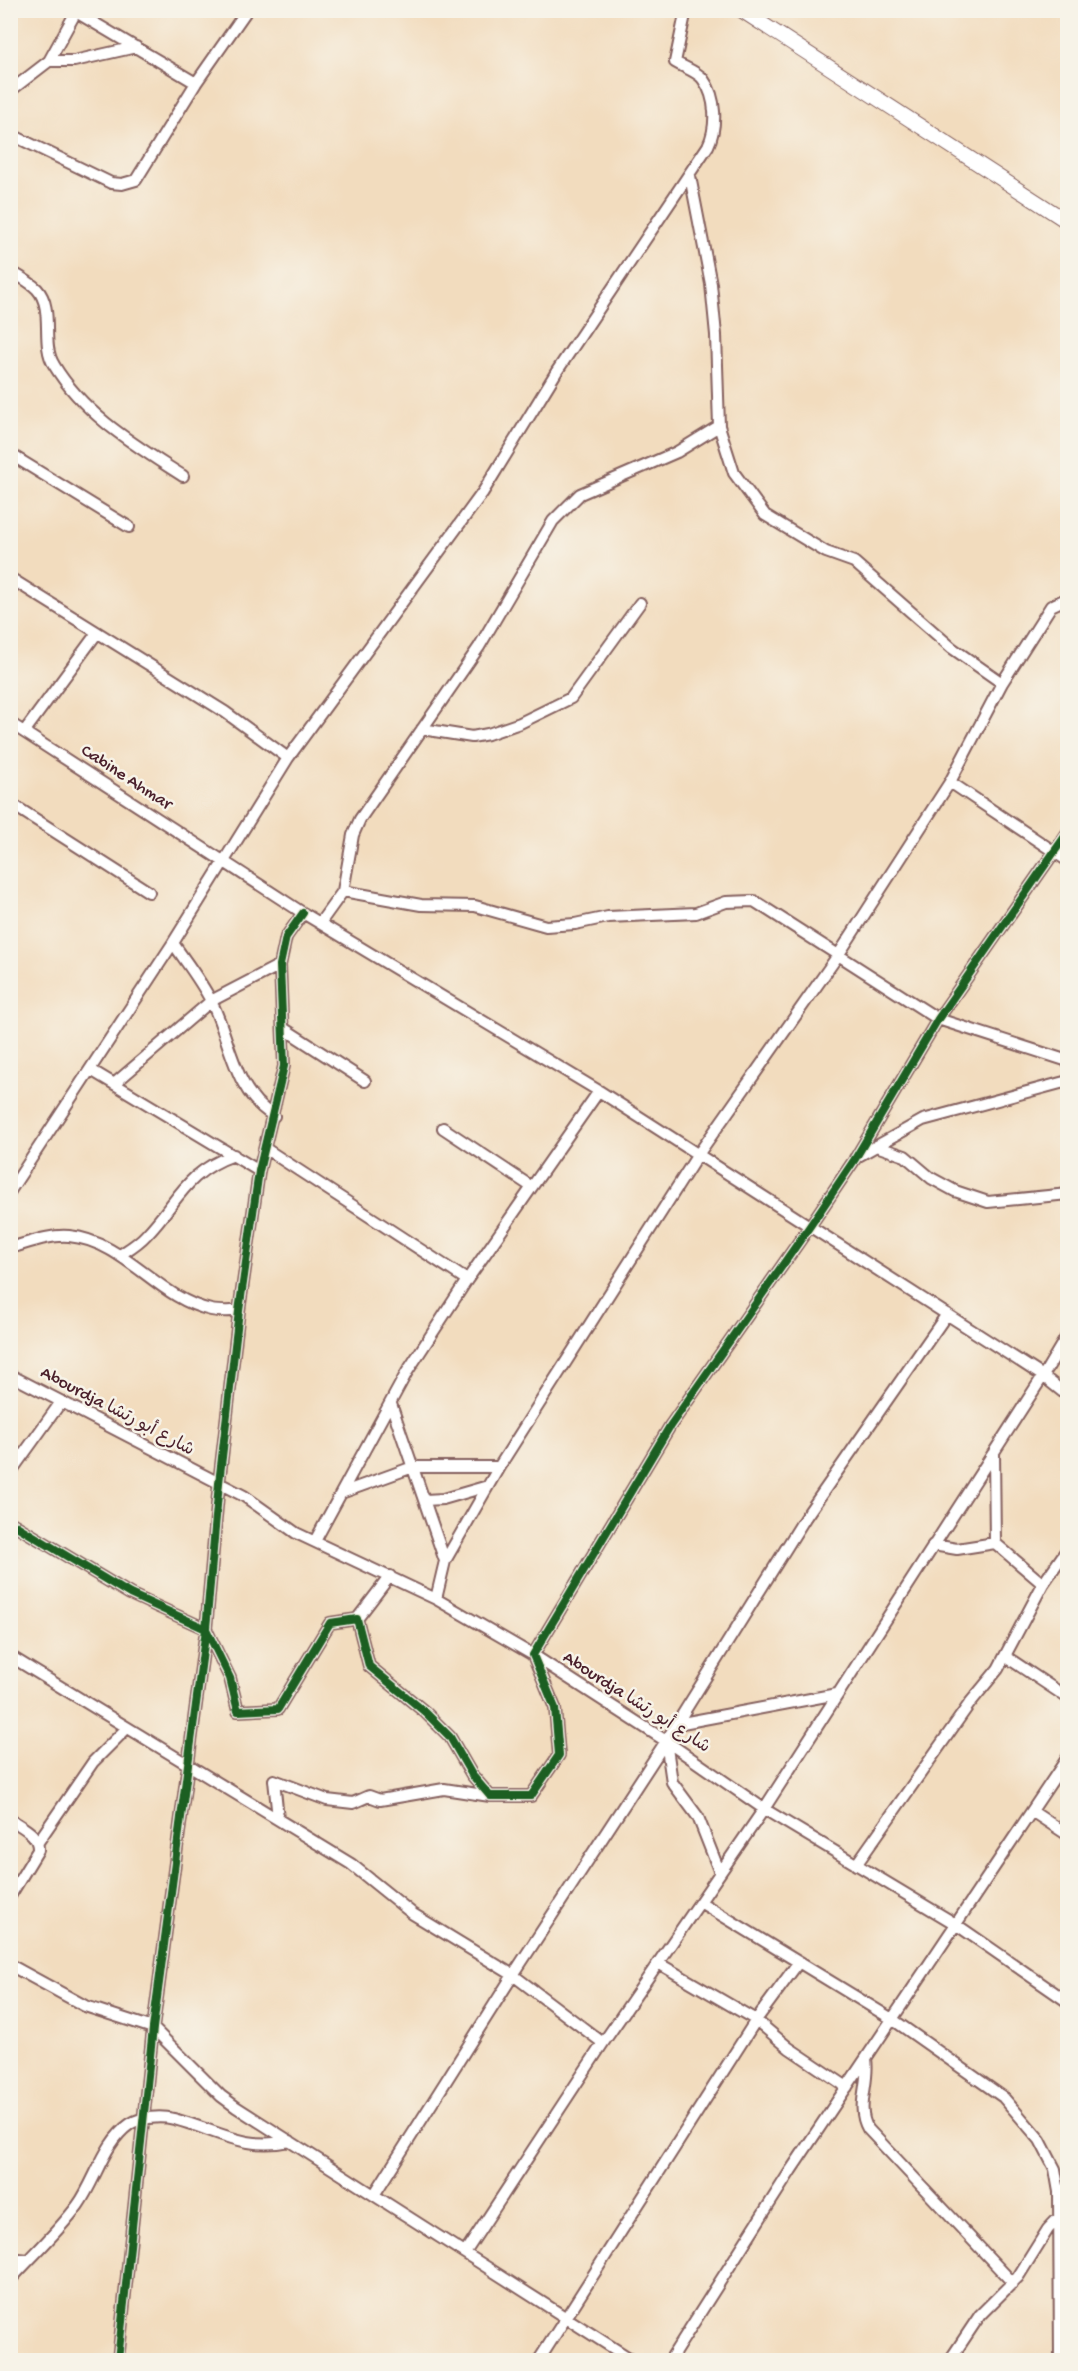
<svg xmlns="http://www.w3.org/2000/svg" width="1078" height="2371" font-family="'Gochi Hand','Playpen Sans Arabic',sans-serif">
	<rect width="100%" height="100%" fill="#f7f3e8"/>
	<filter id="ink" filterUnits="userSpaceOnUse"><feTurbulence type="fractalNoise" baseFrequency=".0167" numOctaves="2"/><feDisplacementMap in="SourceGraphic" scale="12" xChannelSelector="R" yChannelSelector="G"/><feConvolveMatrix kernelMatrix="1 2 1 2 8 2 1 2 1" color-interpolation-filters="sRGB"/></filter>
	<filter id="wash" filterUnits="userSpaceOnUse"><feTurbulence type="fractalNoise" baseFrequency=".008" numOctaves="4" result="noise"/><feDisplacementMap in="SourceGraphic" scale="24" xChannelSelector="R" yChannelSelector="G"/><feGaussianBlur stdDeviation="1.35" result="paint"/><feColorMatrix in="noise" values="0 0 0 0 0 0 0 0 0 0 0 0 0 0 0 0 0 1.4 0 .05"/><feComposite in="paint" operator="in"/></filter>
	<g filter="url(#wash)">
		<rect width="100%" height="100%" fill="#f2dcbe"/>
	</g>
	<g filter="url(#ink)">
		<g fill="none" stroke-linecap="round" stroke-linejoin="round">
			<g stroke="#85615e" stroke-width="14">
				<path id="minor" d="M76,12L196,83L247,10
					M49,61H74L136,47
					M10,91L49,61L77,10
					M10,134L111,183L122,184L136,180L196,83
					M690,176L711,284L716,335L719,426L734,473L765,515L826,552L854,562L952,648L1002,683
					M10,271C19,276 30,282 37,289C55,309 40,343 54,365C84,415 135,445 183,476
					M10,454L129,527
					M10,578L225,712L288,758
					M10,723L303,913L599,1091L1043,1376L1068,1396
					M422,729L472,737L488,734L520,723L571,698L640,603
					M24,732L97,633
					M950,782L1068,861
					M10,803L149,892
					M343,891L421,905L475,906L546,926L575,924L608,917L696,913L726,902L754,901L938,1019L1068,1061
					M320,923L343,891L353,835L360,819L479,647L553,521L580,494L677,452L719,426
					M173,943C186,962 201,981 211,1001C231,1040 233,1092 274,1116
					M283,1028L365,1081
					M91,1070L259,1171
					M114,1084L211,1001L280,965
					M443,1128L532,1187
					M876,1146L905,1156L931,1178L955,1191L988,1202L1068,1194
					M266,1149L467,1280
					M855,1158L923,1120L1068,1081
					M10,1191L173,943L288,758L483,492L557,371L708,146C717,127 717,98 703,79C698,72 683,67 675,62L686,10
					M10,1248C28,1243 51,1234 69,1236C125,1241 158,1299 211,1310C220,1312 230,1311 239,1311
					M120,1255C129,1249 139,1243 146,1235C178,1202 185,1172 234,1155
					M10,1375L244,1496L296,1533L436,1599L533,1655L666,1741L764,1809L954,1923L1068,2002
					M391,1404L445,1561
					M994,1452L995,1543L1043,1584
					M10,1473L61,1402
					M344,1492L413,1467H499
					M425,1500L443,1499L488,1486
					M10,1522L130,1594L206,1629L230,1678L238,1711L278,1709L330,1623L357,1619L369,1666L425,1712L450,1737L472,1775L490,1796H531L559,1755L555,1708L533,1655L670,1426L810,1226L855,1159L938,1019L1068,832
					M315,1541L407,1372L467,1280L599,1091
					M933,1545L957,1549L995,1543
					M436,1599L445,1561L499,1467L697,1156L839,954L950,782L1002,683L1051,606L1068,598
					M357,1619L390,1576
					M10,1656L351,1864L413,1914L513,1975L603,2043
					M1005,1656L1068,1698
					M677,1724L837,1694
					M666,1741L672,1782L698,1817L720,1873
					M1033,1812L1068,1835
					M278,1818L274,1780L327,1800L353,1803L369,1796L380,1800L444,1789L490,1796
					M10,1819C23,1828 39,1834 38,1850L10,1896
					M38,1842L93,1762L127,1728
					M856,1865L970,1703L998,1669L1043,1584L1068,1548
					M700,1902L892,2019L1003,2097L1040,2140L1055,2169L1059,2192L1060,2360
					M658,1963L756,2020L789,2048L847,2087
					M10,1965L85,2006L153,2028L221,2096L236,2107L632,2360
					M866,2059C870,2083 855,2107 868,2129L1013,2283
					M374,2195L513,1975L666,1741L805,1518L947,1314
					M465,2253L603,2043L764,1809L1043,1376L1068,1334
					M10,2258L28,2260
					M10,2280C33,2255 58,2232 78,2205C96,2180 104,2142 130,2124C140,2117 162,2116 174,2119C217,2130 244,2151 290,2141
					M118,2360L153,2028L206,1629L219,1483L239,1311L259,1171L284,1066L280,965L286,937L303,913
					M539,2360L756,2020L798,1963
					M670,2360L791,2170L1068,1757
					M950,2360L980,2315L1018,2277L1048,2229L1068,2208"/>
			</g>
			<g stroke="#85615e" stroke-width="16">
				<path id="tertiary" d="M741,10L1068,222"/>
			</g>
			<use href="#minor" stroke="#fff" stroke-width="10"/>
			<use href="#tertiary" stroke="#fff" stroke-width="14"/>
			<g stroke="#f7f3e8" stroke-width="11">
				<path id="cycleway" d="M10,1522L130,1594L206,1629L230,1678L238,1711L278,1709L330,1623L357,1619L369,1666L425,1712L450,1737L472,1775L490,1796H531L559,1755L555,1708L533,1655L670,1426L810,1226L855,1159L938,1019L1068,832
					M118,2360L153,2028L206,1629L219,1483L239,1311L259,1171L284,1066L280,965L286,937L303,913"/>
			</g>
			<use href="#cycleway" stroke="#1b5e20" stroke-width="8"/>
		</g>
	</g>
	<g text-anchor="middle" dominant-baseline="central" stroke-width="5" stroke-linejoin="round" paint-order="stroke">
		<g font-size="18" fill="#4a1f2b" stroke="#f7f3e8">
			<text transform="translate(126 778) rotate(33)">Cabine Ahmar</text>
			<text transform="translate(117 1412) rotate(28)">Abourdja شارع أبو رتشا</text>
			<text transform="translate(636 1703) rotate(33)">Abourdja شارع أبو رتشا</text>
		</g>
	</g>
	<rect width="1078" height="2371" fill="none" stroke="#f7f3e8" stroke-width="36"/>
</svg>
